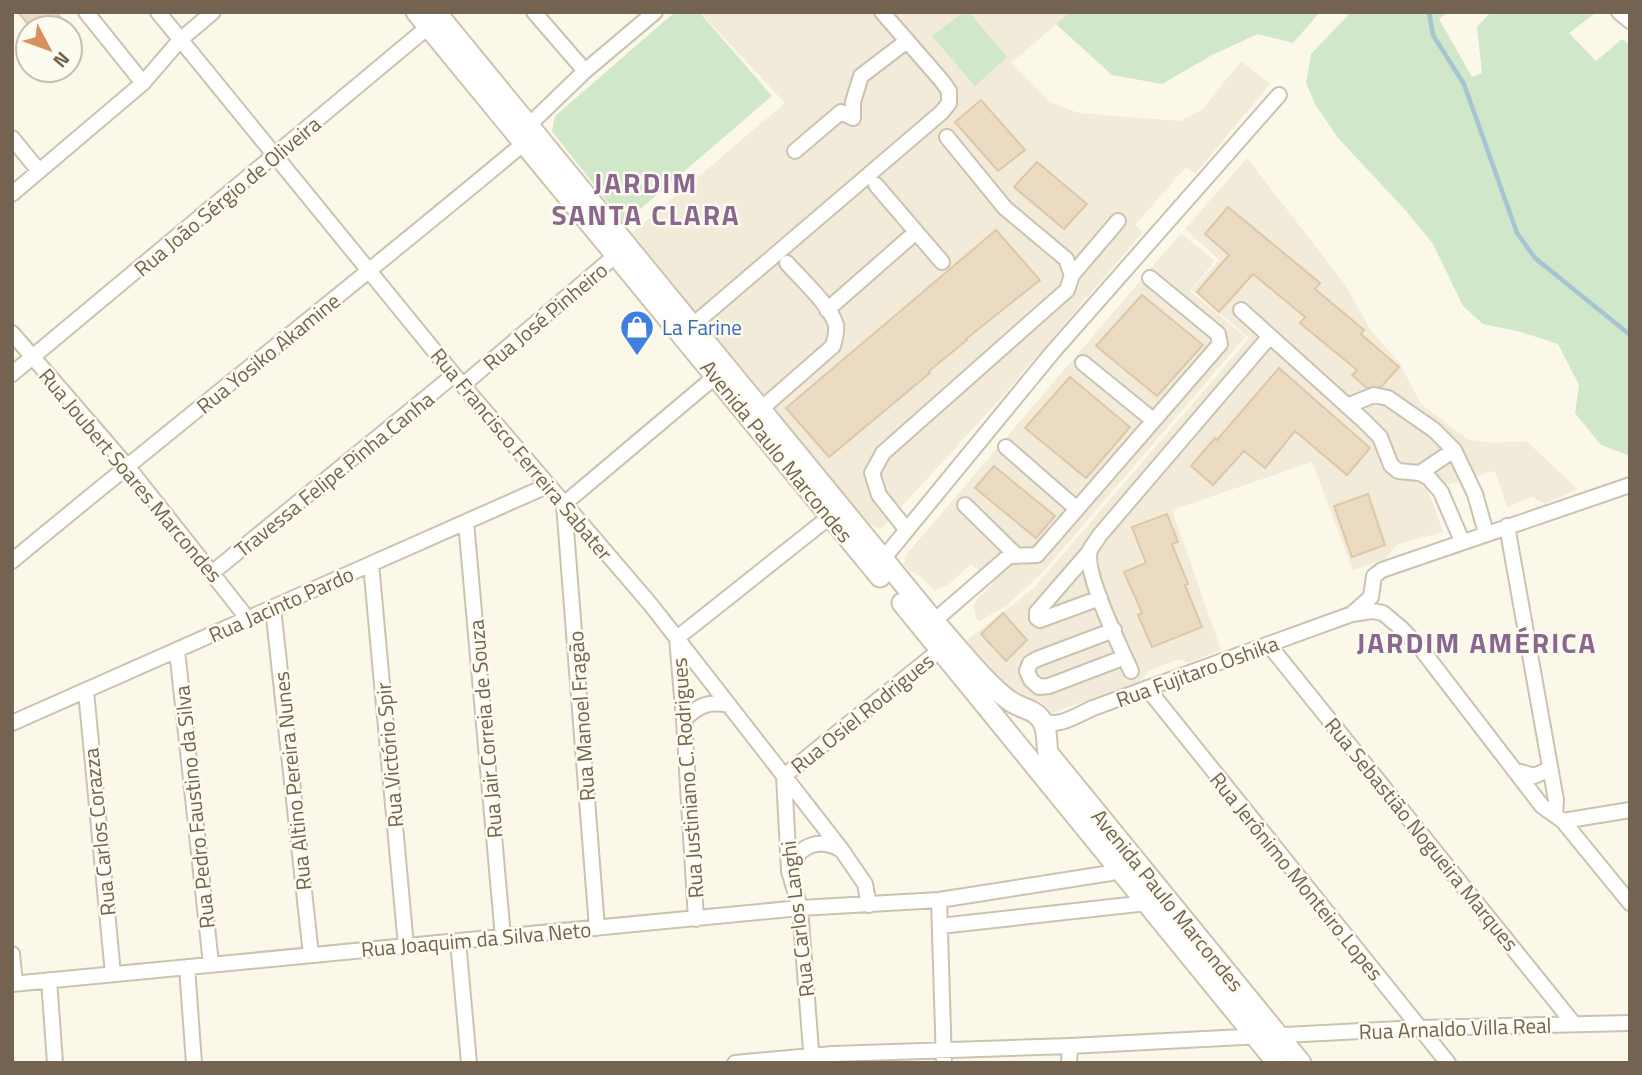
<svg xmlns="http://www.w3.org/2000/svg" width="1642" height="1075" font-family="'Titillium Web',sans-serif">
	<rect width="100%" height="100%" fill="#fbf8ea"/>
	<path fill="#f2ebd9" d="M700,12H1070L1011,63L1051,103L1079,113L1180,121L1203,109L1241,61L1270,84L1195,174L1186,167L1135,225L1143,232L1001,398L881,529L865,522L632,233L785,103Z
		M1247,158L1344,283L1370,329L1400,364L1421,404L1469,440L1494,443L1526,441L1578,489L1545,504L1532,497L1507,507L1495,471L1428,490L1443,532L1398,544L1385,559L1353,570L1312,462L1172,510L1221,650L1188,663L1179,659L1148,671L1141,681L1052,713L1042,702L1014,693L966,641L1033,589L1249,338L1192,290L1219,260L1185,229Z
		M1181,233L1215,261L1190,291L1245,337L1044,571L1006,606L980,621L976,618L974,607L976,600L993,584L971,564L949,584L935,591L915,572H910L904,564L906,555Z"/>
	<path fill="#d0e7c9" d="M675,12H699L772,96L624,223L552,131L555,116Z
		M964,12H969L1007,57L975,86L932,36Z
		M1070,12H1320L1293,43L1258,34L1212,55L1162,84L1112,75L1056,24Z
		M1351,12H1448L1439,19L1472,77L1482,73L1477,27L1491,12H1592L1594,14L1569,33L1596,61L1622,39L1630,45V456L1601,445L1575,413L1579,385L1558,344L1521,332L1483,324L1463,306L1433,244L1408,213L1338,138L1315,104L1306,83L1311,54Z"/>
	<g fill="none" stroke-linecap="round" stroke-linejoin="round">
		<path stroke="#a7c4d3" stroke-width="4.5" d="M1429,12L1433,35L1464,84L1517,233L1535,258L1629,334"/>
	</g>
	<path fill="#ebdbc2" stroke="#dec7a6" stroke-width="2" d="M18,12H56L63,20L54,28H31Z
		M981,100L1025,150L998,171L955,122Z
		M1037,162L1087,204L1064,229L1014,187Z
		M1228,207L1320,283L1315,289L1364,330L1361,334L1399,367L1381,387L1367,388L1352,375L1357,370L1300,323L1305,317L1253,274L1219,312L1197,292L1229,255L1205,234Z
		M996,230L1040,280L966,339L967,340L929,371L930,373L829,457L786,408Z
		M1142,295L1203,345L1157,396L1096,346Z
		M1279,368L1370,448L1347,475L1295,431L1265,468L1244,451L1213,485L1191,466L1215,438L1217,440Z
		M1070,377L1130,427L1086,478L1025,428Z
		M994,466L1055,516L1036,538L975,488Z
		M1368,494L1385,545L1352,557L1334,506Z
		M1167,514L1178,542L1172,544L1188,584L1185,585L1202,627L1152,647L1138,615L1142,613L1124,572L1146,563L1132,527Z
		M1003,613L1027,640L1006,661L981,634Z"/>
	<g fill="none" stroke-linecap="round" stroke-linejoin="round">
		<g stroke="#ccc2b1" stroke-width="18">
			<path id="street" d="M86,12L143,83
				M158,12L454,375L651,605L841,849L865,884L869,905
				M534,12L585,71
				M1619,12L1630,21
				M12,138L39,171
				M795,151L841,112L853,118V102L861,76L907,41
				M876,185L942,262
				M12,194L143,83L180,40L213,12
				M1072,275L1118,221
				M827,310L916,232
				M1241,310L1363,420L1380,437L1391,465L1398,471L1420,473L1429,478L1441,492L1462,541
				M693,325L942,112L949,103V91L942,81L882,12
				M12,333L127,466L248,619
				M1083,363L1153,420
				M12,374L428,27L430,20
				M463,385L622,250
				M1347,406L1374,395L1388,398L1434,430L1454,450L1475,494L1486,533
				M761,409L833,346C835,339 837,332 836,325C831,306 800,278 787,263
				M1006,447L1077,509
				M1420,473L1454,450
				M965,505L1017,556
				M466,522L503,937
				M1507,526L1556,800L1555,814
				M906,529L879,495L872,473L883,453L1067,290L1072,275L1066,259L1005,208L947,137
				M1090,551L1037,612V618L1040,620L1100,598
				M883,559L1052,353L1279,95
				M12,561C181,421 354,285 523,144L529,125L585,71L655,12
				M371,564L406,946
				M213,572L454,375
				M273,608L311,955
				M1353,613L1371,597L1374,576L1382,570L1630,485
				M934,621L1009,556L1037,555L1220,344L1218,334L1150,278
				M1114,630L1037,659L1030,663L1027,671L1031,680L1039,687L1049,686L1125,657
				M1269,645L1574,1024
				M177,650L211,964
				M1131,671C1121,648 1083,572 1090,550C1092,546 1097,540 1099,536L1270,336
				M1147,688L1448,1063
				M86,691L113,974
				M684,720C698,705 709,701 729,705
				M1042,720C1057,729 1077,715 1093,708L1352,614L1372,611L1383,613L1402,629L1422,650L1542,806L1563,821L1630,903
				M12,723L549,485
				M1514,770L1534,776L1550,769
				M784,776L789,871L800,908L812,1063
				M784,776L940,650
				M1563,821L1630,810
				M790,868C799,846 818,837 840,849
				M939,900L944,1063
				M696,919L684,720L677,638L837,511
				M940,926L1147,903L1153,899
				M597,928L564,504L723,370
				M458,941L469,1063
				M12,954L15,983
				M187,967L194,1063
				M49,980L55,1063
				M12,984L800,908L939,900L1111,873L1126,867
				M735,1063L833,1054L1070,1046L1419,1028L1630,1023
				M1069,1063L1070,1046"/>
		</g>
		<g stroke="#cec3af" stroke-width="23">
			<path id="secondary" d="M416,12L880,577
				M436,12L934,621C953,642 992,692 1015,704C1024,709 1036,710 1042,721C1048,730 1046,742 1048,753L1301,1063
				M902,603L1277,1063"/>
		</g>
		<use href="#street" stroke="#fff" stroke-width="14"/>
		<use href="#secondary" stroke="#fff" stroke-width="19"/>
	</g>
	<defs>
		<g id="shop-pin" transform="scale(1.75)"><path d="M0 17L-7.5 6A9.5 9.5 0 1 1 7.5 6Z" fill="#3f7fe0" stroke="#fdfbf0"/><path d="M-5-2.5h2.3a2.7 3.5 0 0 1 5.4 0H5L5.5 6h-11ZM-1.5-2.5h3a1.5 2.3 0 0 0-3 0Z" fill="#fff"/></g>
	</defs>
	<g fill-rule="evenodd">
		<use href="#shop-pin" x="637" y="327"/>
	</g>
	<g text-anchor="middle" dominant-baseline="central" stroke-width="5" stroke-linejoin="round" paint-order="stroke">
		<g font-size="21" fill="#736350" stroke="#fdfbf0">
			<text transform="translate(227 196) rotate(-40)">Rua João Sérgio de Oliveira</text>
			<text transform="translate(545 316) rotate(-40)">Rua José Pinheiro</text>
			<text transform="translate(268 353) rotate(-39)">Rua Yosiko Akamine</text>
			<text transform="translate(777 451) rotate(51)">Avenida Paulo Marcondes</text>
			<text transform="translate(522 454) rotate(50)">Rua Francisco Ferreira Sabater</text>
			<text transform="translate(334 474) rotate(-39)">Travessa Felipe Pinha Canha</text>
			<text transform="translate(131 475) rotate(50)">Rua Joubert Soares Marcondes</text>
			<text transform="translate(281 604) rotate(-24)">Rua Jacinto Pardo</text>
			<text transform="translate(1197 671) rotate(-20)">Rua Fujitaro Oshika</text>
			<text transform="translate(862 713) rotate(-39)">Rua Osiel Rodrigues</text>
			<text transform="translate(581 716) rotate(-94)">Rua Manoel Fragão</text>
			<text transform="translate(485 729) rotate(-95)">Rua Jair Correia de Souza</text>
			<text transform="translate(389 755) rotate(-95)">Rua Victório Spir</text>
			<text transform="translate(687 778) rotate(-94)">Rua Justiniano C. Rodrigues</text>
			<text transform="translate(292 781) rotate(-96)">Rua Altino Pereira Nunes</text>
			<text transform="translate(194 807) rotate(-96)">Rua Pedro Faustino da Silva</text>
			<text transform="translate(99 832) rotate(-96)">Rua Carlos Corazza</text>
			<text transform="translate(1422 834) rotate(51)">Rua Sebastião Nogueira Marques</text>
			<text transform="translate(1297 876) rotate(51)">Rua Jerônimo Monteiro Lopes</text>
			<text transform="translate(1168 900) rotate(51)">Avenida Paulo Marcondes</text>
			<text transform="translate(797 919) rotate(-97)">Rua Carlos Langhi</text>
			<text transform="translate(476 939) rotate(-5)">Rua Joaquim da Silva Neto</text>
			<text transform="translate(1455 1028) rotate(-2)">Rua Arnaldo Villa Real</text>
		</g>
		<g font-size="21" fill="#366cbe" stroke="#fdfbf0" text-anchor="start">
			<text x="662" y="327">La Farine</text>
		</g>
		<g font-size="28" font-weight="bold" letter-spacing="2" fill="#8a678e" stroke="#fdfbf0">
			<text x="646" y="182">JARDIM<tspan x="646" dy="32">SANTA CLARA</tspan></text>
			<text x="1477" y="642">JARDIM AMÉRICA</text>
		</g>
	</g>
	<rect width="1642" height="1075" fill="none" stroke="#736350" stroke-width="28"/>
	<g transform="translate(49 49) rotate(131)"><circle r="33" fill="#fdfbf0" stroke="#c6beb0" stroke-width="2"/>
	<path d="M0-5L12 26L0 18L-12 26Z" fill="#d8905c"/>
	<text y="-10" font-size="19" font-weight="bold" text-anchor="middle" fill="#736350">N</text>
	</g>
</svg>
